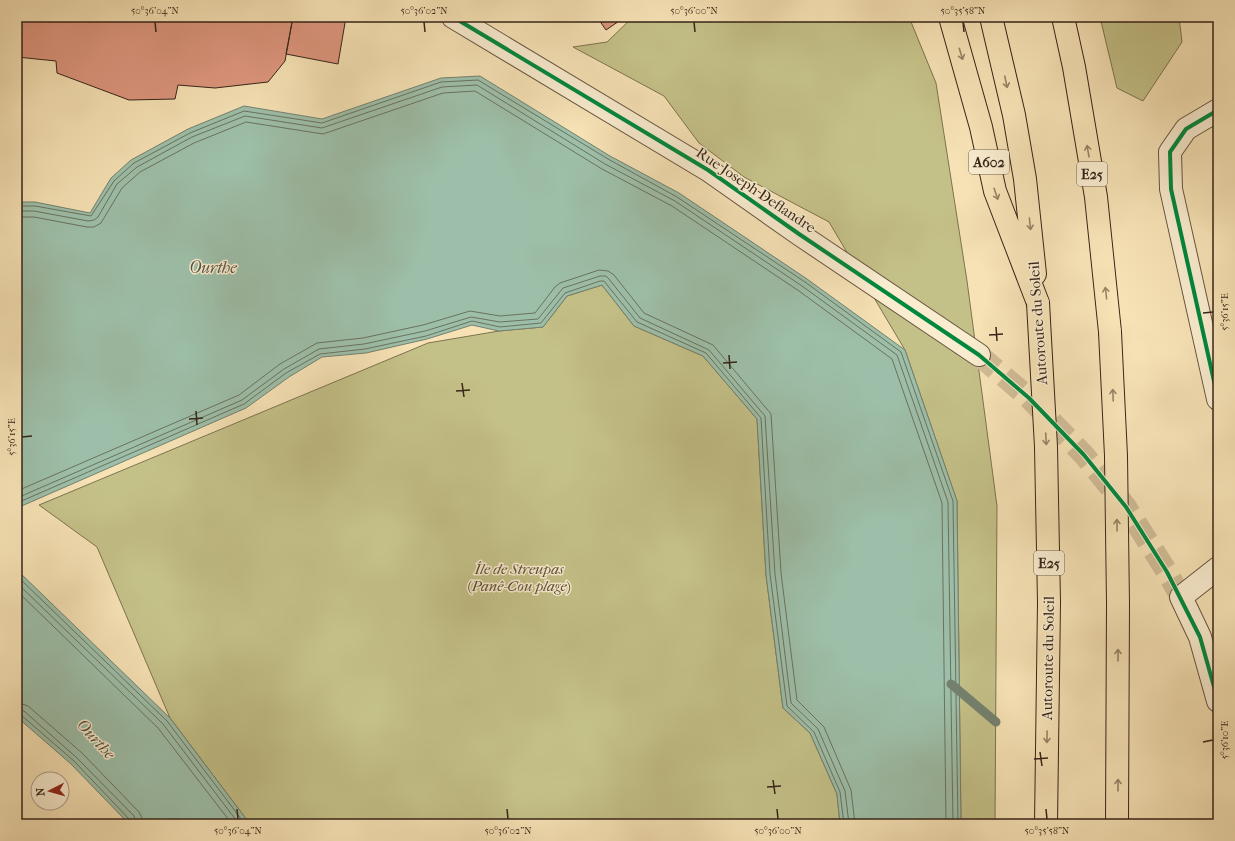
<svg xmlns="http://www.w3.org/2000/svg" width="1235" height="841" font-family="'IM FELL French Canon',serif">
	<rect width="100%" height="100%" fill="#f6e2b5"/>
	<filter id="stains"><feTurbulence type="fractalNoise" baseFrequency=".005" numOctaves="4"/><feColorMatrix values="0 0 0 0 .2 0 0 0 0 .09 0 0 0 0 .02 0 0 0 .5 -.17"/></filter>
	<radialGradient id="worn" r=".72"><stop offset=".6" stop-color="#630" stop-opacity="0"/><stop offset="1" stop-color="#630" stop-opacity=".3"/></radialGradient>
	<path fill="#c4c188" stroke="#7d7350" d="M633,17H909L936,83L967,281L997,506L995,824H961L957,501L905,350L829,222L744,177L699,143L664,96L573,47L607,42Z
		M1100,17H1179L1182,42L1143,101L1117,88Z
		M602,285L634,326L703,356L757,419L766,575L783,708L810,733L837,794L840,824H250L170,718L97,547L39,505L428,343L499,331L543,327L567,296Z"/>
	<path fill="#9dbfa9" stroke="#74816f" d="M480,76L610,156L679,193L807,279L905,350L957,501L961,824H840L837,794L810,733L783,708L766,575L757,419L703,356L634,326L602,285L567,296L543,327L499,331L472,325L427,339L366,353L322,357L289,377L246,408L17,508V202H35L90,213L111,178L131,160L188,129L244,106L322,119L441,78Z
		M17,570L170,718L250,824H129L71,764L17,717Z"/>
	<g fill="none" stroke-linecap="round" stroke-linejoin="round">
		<path stroke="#6a7261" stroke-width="1" d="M17,206H35L91,216L114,181L134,163L190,133L244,111L322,123L441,82L478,80L608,159L677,197L805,282L901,352L953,501L958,824
			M17,211H34L88,221L94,220L98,217L117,184L137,167L192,137L245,116L322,128L442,87L477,85L605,164L675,201L802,286L897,355L948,502L953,824
			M17,217H34L87,227H94L101,223L122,188L140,172L194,143L246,122L323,134L443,93L475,91L602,169L672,206L799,291L892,359L942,503L946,824
			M17,491L239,395L280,364L317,343L363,338L423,325L470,311L500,316L535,313L555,287L560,283L599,270L608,271L614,275L644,313L713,345L771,414L781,573L797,700L824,727L851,790L855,824
			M17,498L242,400L284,369L319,349L364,344L425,331L471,317L500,322L538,319L563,288L600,276H606L609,279L640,318L709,350L765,416L775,574L791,703L818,729L845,791L849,824
			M17,503L244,404L286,373L320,354L365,349L426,336L472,321L500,327L541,323L565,293L600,281H604L637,322L706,353L761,418L770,574L787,706L814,732L840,792L844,824
			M17,576L167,721L245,824
			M17,583L163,724L239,824
			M17,591L158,728L232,824
			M17,703L22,704L28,706L82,753L139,812L142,818L143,824
			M17,709L24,711L77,758L134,816L137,824
			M17,714L21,715L74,761L130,820L132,824"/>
		<path stroke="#74816f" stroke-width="9" d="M951,684L996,722"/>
	</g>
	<path fill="#dd967e" stroke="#362519" d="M17,17H293L285,61L268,82L215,88L178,85L175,99L129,100L57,73L56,61L17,57Z
		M293,17H346L338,64L286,54Z
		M597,17H625L606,30Z"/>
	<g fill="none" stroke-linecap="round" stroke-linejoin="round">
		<path stroke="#d0bc96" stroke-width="22" stroke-dasharray="22 11" stroke-linecap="butt" d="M979,355L1029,398L1084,455L1126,507L1167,572L1181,597"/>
		<g stroke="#665440" stroke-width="24">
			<path id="minor" d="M453,17L708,170L799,234L979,355
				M1218,110L1186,129L1170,152L1171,189L1218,399
				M1218,568L1181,597L1200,637L1218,701"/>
		</g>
		<g stroke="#362519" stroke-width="24">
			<path id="highway" d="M950,17L981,127L995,191L1038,303
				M991,17L1014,115L1025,179L1035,274
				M1063,17L1074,67L1096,197L1110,332"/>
		</g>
		<use href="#minor" stroke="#f9eccf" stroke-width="22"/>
		<use href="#highway" stroke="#f6e2b5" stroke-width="22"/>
		<g stroke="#362519" stroke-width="24" stroke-linecap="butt">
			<path id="highway-bridge" d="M1038,303L1046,447L1049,602L1046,824
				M1110,332L1116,456L1118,604L1117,824"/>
		</g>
		<use href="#highway-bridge" stroke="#f6e2b5" stroke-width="22"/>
		<g stroke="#f9eccf" stroke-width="6">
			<path id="cycleway" d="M453,17L708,170L799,234L979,355L1029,398L1084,455L1126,507L1167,572L1200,637L1218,701
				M1218,110L1186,129L1170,152L1171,189L1218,399"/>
		</g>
		<use href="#cycleway" stroke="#00873e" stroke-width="4"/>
	</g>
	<defs><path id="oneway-shaft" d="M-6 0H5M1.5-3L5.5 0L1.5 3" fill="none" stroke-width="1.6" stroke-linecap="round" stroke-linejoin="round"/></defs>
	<g stroke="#968467">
		<use href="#oneway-shaft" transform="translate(961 54) rotate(73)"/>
		<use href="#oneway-shaft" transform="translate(1006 82) rotate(78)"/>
		<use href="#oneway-shaft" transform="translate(1088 151) rotate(-100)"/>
		<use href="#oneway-shaft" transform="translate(996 194) rotate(71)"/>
		<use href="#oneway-shaft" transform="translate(1030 224) rotate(84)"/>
		<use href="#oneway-shaft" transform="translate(1106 293) rotate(-96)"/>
		<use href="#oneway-shaft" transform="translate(1113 395) rotate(-92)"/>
		<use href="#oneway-shaft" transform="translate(1046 439) rotate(87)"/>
		<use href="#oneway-shaft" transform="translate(1117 525) rotate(-91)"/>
		<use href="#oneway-shaft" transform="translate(1118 655) rotate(-90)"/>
		<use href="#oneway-shaft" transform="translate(1047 737) rotate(91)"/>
		<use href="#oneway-shaft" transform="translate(1118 785) rotate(-90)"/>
	</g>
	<path fill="none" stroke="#362519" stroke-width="1.5" d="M155,22L156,32M424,22L425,32M694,22L695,32M963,22L964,32M1203,313L1213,312M996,327L997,341M989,335L1003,334M729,355L730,369M723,363L737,362M462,383L464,397M456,391L470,390M196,411L197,425M189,419L203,418M22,437L32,436M1203,742L1213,740M1040,752L1042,766M1034,759L1048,758M773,780L775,794M767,787L781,786M237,809L238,819M507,809L508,819M777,809L778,819M1046,809L1047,819"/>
	<g text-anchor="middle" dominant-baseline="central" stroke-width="3" stroke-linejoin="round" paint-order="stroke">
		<g fill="#f9eccf" stroke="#706150" stroke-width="1">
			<rect x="969" y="150" width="40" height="24" rx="3"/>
			<rect x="1077" y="162" width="30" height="24" rx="3"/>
			<rect x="1034" y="551" width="30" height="24" rx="3"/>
		</g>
		<g font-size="14" font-weight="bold" fill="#362519">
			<text x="989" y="162">A602</text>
			<text x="1092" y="174">E25</text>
			<text x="1049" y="563">E25</text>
		</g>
		<g font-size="15" fill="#362519" stroke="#f9eccf">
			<text transform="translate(756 190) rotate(34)">Rue Joseph Deflandre</text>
			<text transform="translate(1038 323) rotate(-94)">Autoroute du Soleil</text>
			<text transform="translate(1048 658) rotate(-89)">Autoroute du Soleil</text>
		</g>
		<g font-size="15" font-style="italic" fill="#5a4c35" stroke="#f9eccf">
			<text x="519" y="569">Île de Streupas<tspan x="519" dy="17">(Panê-Cou plage)</tspan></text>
		</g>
		<g font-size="16" font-style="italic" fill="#555344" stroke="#f9eccf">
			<text x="213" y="267">Ourthe</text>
			<text transform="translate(96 739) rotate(47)">Ourthe</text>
		</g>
	</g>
	<rect width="1235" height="841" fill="none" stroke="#f6e2b5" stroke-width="44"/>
	<g transform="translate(50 791) rotate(264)"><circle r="19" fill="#f9eccf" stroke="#ab9c86"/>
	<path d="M0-3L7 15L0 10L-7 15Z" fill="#8f2418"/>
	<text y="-6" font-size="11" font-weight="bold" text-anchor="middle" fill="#362519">N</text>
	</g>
	<rect x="22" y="22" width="1191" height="797" fill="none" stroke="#362519" stroke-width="1.5"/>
	<g font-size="10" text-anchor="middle" fill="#362519">
		<text x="155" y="14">50°36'04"N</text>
		<text x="424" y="14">50°36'02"N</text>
		<text x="694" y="14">50°36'00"N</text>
		<text x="963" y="14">50°35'58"N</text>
		<text transform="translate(1224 312) rotate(-90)" y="4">5°36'15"E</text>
		<text transform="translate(11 437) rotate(-90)" y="4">5°36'15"E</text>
		<text transform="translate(1224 740) rotate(-90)" y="4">5°36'10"E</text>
		<text x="238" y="834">50°36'04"N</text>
		<text x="508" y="834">50°36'02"N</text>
		<text x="778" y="834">50°36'00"N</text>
		<text x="1047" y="834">50°35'58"N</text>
	</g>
	<rect width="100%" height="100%" filter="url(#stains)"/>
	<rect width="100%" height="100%" fill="url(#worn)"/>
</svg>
